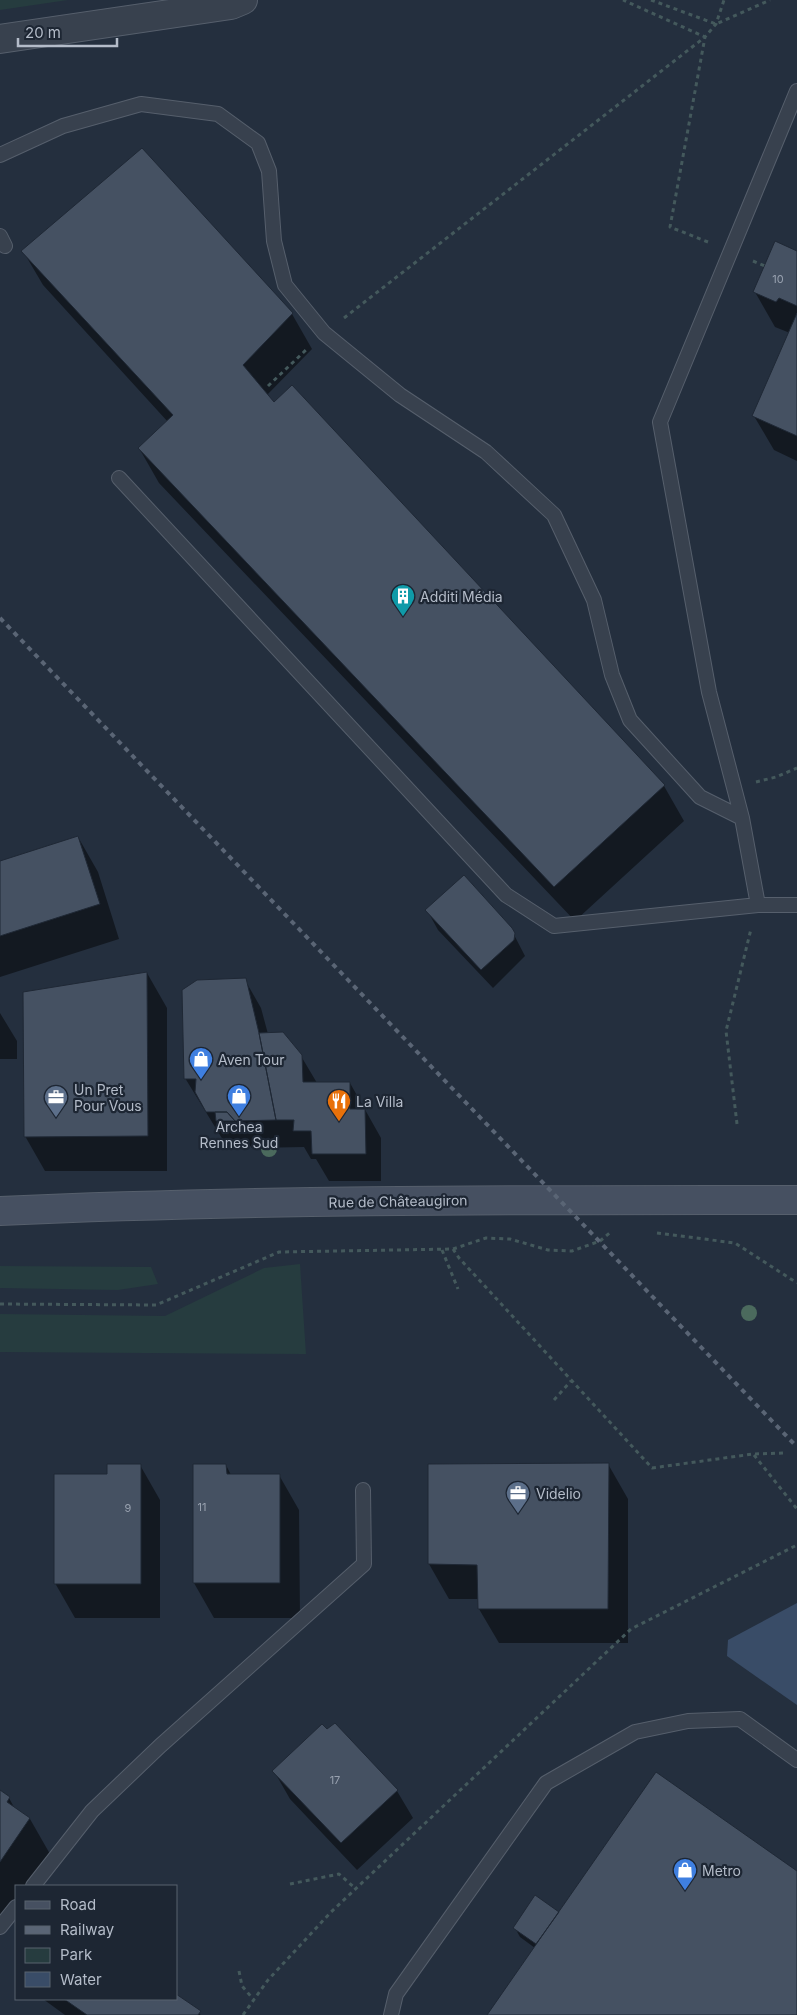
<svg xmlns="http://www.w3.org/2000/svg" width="797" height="2015" font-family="Inter,sans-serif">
	<rect width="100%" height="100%" fill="#242f3e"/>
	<path fill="#263c3f" d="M0,0H68L0,10Z
		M300,1264L306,1354L0,1352V1314L165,1316L264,1268Z
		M0,1266L151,1267L158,1284L118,1290L0,1288Z"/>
	<path fill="#394c67" d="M797,1603V1705L727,1656L728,1640Z"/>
	<path fill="#0007" d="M23,251L292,314L312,349L267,395L664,786L684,821L575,921L159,483L139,448L168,422L43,285Z
		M797,254V461L774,450L754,416L790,333L775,327L755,292Z
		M78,837L98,872L119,939L0,977V862Z
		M427,910L511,929L525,956L493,988L438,930Z
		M147,973L167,1008V1171H45L25,1136Z
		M245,980L261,1008L268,1034L301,1056L317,1083H350L381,1138V1181H329L316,1159H311L304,1147L252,1148L244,1139L223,1140L185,1078Z
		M0,1013L17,1041V1059H0Z
		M608,1464L628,1499V1643H499L479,1609V1599H449L429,1564Z
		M140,1465L160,1500V1618H75L55,1583L108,1475Z
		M194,1465H226L231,1475H279L299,1510L300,1618H214L194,1583Z
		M274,1771L397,1791L413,1818L357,1870L290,1799Z
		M0,1792L9,1798L15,1809L30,1819L50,1854L27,1886H16V1901L0,1924Z
		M797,1873V2015H488L535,1948L520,1937L515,1928L559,1913Z
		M43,1999H176L201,2015H65Z"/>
	<path fill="#455162" stroke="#1f2835" d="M142,148L293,313L243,365L274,402L292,385L665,785L554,887L138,448L173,415L21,251Z
		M775,241L797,251V306L779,298L776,302L753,292Z
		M797,313V436L752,416Z
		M78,836L100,904L0,936V861Z
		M464,875L512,928L515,933L514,940L481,970L425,910Z
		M147,972L148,1136L24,1137L23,992Z
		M246,978L259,1033L276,1120L235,1121L227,1112H206L195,1092L196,1079H184L182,990L197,980Z
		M283,1032L302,1055L303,1082H350V1109H365L366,1154H312L311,1131H293L294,1120H276L259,1033Z
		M215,1112H227L235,1121H216Z
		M609,1463L608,1609H478L477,1565L428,1564V1464Z
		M107,1464H141V1584H54V1474H107Z
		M193,1464H226L227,1474H280V1583H193Z
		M335,1723L398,1790L341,1843L272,1771L322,1724L327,1729Z
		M656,1772L797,1871V2015H487Z
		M0,1790L10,1797L7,1802L30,1818L0,1862Z
		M535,1895L559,1912L536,1944L513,1928Z
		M176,1994L201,2011L198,2015H87L64,1999H176Z"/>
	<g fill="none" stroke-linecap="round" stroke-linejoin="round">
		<g stroke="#565f6c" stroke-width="16">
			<path id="lane" d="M797,91L660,422L709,692L742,818L758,905H797
				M0,155L63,126L141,104L218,114L258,143L269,171L274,241L285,285L324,333L400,395L486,452L554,515L594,600L612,675L630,720L700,797L742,818
				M0,236L5,246
				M119,478L506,895L554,926L758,905
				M33,1886L92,1811L160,1746L364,1564L363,1490
				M0,1927L16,1907
				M391,2015L396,1994L546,1783L635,1732L688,1721L740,1719L797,1760"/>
		</g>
		<g stroke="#565f6c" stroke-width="30">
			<path id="street" d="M0,39L231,5L243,0"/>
		</g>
		<g stroke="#565f6c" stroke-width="30">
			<path id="secondary" d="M0,1211C265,1199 531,1200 797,1200"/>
		</g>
		<path stroke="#44595c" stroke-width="3" stroke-dasharray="4 4" stroke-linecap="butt" d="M651,0L716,24L770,0
			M708,242L670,227L705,37L716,24L724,0
			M753,261L765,266
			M344,318L705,37L623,0
			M268,386L307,349
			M756,782L776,777L797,768
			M737,1124L726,1031L751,929
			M657,1233L735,1243L797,1283
			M453,1249L459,1258L652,1468L753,1454L784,1453
			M442,1250L458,1289
			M0,1304L156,1305L279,1252L453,1249L486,1238L510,1239L548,1250L572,1251L600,1241L612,1231
			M554,1400L571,1381
			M754,1455L797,1509
			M290,1884L339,1874L356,1889
			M239,1971L242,1986L254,2000
			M243,2015L268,1980L331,1912L631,1629L797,1545"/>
		<use href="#lane" stroke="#38414e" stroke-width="14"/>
		<use href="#street" stroke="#38414e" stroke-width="28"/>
		<use href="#secondary" stroke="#465061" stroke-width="28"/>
		<path stroke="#5a6575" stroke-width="4" stroke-dasharray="5 5" stroke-linecap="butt" d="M0,618L797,1447"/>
	</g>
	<g fill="#4b6a5d">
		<circle cx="269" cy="1149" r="8"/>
		<circle cx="749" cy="1313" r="8"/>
	</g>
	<defs>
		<g id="building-pin" transform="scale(1.25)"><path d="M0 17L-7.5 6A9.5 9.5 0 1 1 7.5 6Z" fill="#0f9aa8" stroke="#1d2633"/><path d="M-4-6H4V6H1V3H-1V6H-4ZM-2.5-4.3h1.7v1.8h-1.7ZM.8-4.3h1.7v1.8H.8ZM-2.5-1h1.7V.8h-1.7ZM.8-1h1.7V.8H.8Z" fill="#fff"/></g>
		<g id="shop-pin" transform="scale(1.25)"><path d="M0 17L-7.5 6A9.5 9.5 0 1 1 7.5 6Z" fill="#3f7fe0" stroke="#1d2633"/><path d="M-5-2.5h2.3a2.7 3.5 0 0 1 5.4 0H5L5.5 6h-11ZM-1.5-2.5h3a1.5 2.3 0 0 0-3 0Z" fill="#fff"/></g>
		<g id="office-pin" transform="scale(1.25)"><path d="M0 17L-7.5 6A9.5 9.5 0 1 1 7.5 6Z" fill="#5c6f8a" stroke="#1d2633"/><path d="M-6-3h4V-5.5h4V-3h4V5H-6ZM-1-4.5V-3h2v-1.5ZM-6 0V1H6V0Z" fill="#fff"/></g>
		<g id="restaurant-pin" transform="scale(1.25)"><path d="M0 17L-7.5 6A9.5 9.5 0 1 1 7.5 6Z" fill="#e8710a" stroke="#1d2633"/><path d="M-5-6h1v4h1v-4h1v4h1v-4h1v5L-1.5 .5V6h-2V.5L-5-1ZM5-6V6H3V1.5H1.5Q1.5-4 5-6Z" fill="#fff"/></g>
	</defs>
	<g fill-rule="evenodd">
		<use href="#building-pin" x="403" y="596"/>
		<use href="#shop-pin" x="201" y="1059"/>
		<use href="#shop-pin" x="239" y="1096"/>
		<use href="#office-pin" x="56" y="1097"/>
		<use href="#restaurant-pin" x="339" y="1101"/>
		<use href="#office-pin" x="518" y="1493"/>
		<use href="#shop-pin" x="685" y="1870"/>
	</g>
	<g text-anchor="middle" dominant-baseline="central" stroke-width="4.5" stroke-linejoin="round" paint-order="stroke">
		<g font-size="11" fill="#98a1af">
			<text x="778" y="279">10</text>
			<text x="202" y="1507">11</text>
			<text x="128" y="1508">9</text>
			<text x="335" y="1780">17</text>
		</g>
		<g font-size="14" fill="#b4bcc9" stroke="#1d2633" text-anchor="start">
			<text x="420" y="596">Additi Média</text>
			<text x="218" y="1059">Aven Tour</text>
			<text x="74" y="1089">Un Pret<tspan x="74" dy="16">Pour Vous</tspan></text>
			<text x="356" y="1101">La Villa</text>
			<text x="239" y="1126" text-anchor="middle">Archea<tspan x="239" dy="16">Rennes Sud</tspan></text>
			<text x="536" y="1493">Videlio</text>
			<text x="702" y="1870">Metro</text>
		</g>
		<g font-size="14" fill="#b4bcc9" stroke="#1d2633">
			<text transform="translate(398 1201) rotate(-1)">Rue de Châteaugiron</text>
		</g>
	</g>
	<rect x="15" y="1885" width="162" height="115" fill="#1d2633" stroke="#59626f"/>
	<rect x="25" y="1901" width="25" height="8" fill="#465061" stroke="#59626f"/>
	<text x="60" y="1910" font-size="15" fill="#b4bcc9">Road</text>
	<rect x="25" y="1926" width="25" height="8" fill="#5a6575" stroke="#59626f"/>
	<text x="60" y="1935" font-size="15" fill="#b4bcc9">Railway</text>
	<rect x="25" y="1948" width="25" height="15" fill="#263c3f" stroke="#59626f"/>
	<text x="60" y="1960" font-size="15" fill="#b4bcc9">Park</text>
	<rect x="25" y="1972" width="25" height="15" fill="#394c67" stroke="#59626f"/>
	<text x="60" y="1985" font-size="15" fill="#b4bcc9">Water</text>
	<path d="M18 38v8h99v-8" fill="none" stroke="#b4bcc9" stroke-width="2.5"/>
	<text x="25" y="38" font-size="15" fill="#b4bcc9" stroke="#1d2633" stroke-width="4" paint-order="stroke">20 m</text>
</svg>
